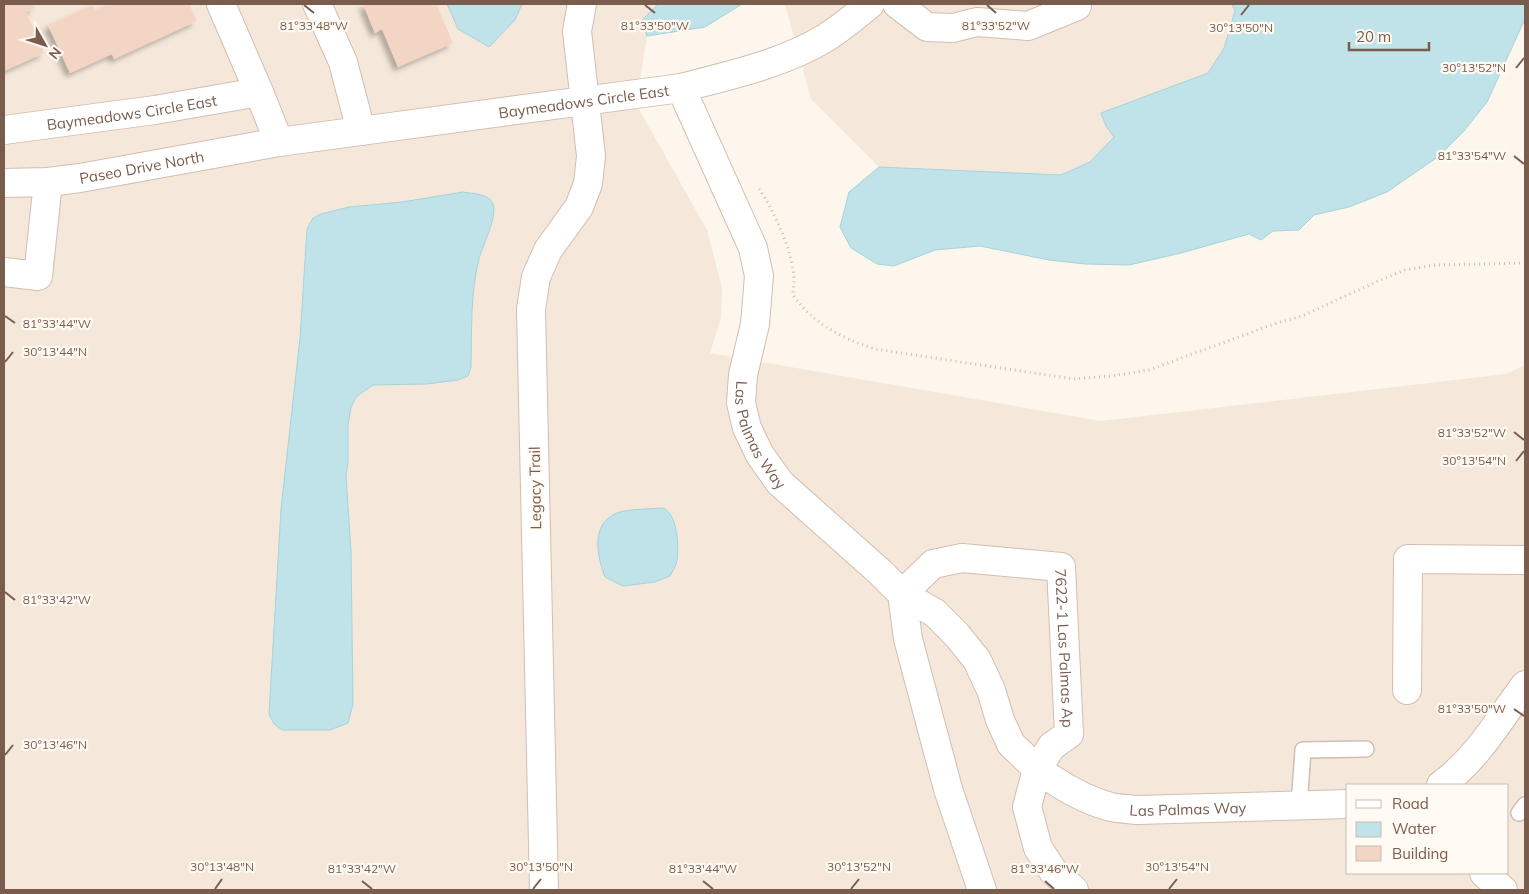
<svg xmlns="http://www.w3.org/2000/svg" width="1529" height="894" font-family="Mulish,sans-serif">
	<defs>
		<filter id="shadow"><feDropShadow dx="-4.5" dy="4.5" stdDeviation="2.5" flood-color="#0004"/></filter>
	</defs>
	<rect width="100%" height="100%" fill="#fdf6ec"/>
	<path fill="#f5e8da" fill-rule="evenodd" d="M4,4H447L458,29L515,20L522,4H658L642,20L647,36L636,104L707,230L722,288L721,318L710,353L1101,421L1506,374L1525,365V890H4ZM1348,785H1508V873H1348Z
		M785,4H1232L1235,11L1224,48L1208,73L1102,113L1106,126L1115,137L1090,162L1061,175L879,167L811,99Z"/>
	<path fill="#bfe3e8" stroke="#a5d3da" d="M447,4H522L515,20L489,47L458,29Z
		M658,4H742L705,27L647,36L642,20Z
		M1232,4H1525V19L1487,102L1464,131L1439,156L1387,192L1349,207L1314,215L1299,230L1273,231L1261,240L1249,234L1181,253L1129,265L1085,264L1049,260L980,246L935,250L894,266L877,264L851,248L840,227L849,192L879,167L1061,175L1090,162L1114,137L1106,126L1101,113L1208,73L1224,48L1235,11Z
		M463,192C473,194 489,193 493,204C498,216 482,247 479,259C470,294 472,331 471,367L468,376L458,380L427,384L373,385L357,396L351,407L348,425V463L346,475L351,551L353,704L348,723L330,730H282L274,724L269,714L281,509L300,338L307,229L313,218L321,214L349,207L402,202Z
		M663,508C678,514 679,548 677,561C676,566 672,572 670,576L655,582L623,586L605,577C597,556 590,524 617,513C626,509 651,509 663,508Z"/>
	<path fill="#f3d5c3" filter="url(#shadow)" d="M4,4H33L35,8L26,12L44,53L4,71Z
		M109,4H189L197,21L114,59L112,54L70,73L48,25L93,5L95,10Z
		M363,4H443L437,6L453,43L398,67L382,29L375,33Z"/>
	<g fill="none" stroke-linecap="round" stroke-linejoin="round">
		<g stroke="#d1beb0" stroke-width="18">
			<path id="lane" d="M1299,806L1303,750L1366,749
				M1519,813L1525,805"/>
		</g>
		<g stroke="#d1beb0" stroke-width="30">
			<g id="street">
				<path d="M221,4L259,92L279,142"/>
				<path d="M317,4L343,62L361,131"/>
				<path d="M897,4L927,27L953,28L977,22L1028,26L1077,6L1076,4"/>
				<path id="s1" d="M681,88L753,248L759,276L755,324L743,375L741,403L747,428L760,455L780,483L880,572L902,594L908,639L948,789L982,890"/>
				<path id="s2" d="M4,130L155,110L259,92"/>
				<path id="s3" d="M4,183L48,182L80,178L279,142L681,88C731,75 783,64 827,37C842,27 857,15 870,4"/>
				<path d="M4,272L38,276L48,182"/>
				<path d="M1407,690L1408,559L1525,560"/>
				<path d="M1441,785C1477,759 1499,720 1525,685"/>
				<path d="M1484,873L1503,890"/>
				<path d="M544,890L531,309L536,277L548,250L579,207L588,184L591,156L577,31L582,4"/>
				<path id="s4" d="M1074,890L1053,871L1038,848L1027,807L1037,769L1011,744L1000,720L991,690L977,660L956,634L935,613L902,594L933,564L962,558L1061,567L1069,734L1052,746L1037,769C1060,785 1084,800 1111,807C1119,809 1129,809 1138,810L1348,804"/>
			</g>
		</g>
		<path stroke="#d9b8a5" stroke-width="3" stroke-dasharray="1 4" stroke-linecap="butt" d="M759,189C774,210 794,254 794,280C794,285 793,290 793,295C812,323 843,339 875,349L1074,379L1111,376L1149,370L1274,324L1302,316L1378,281L1405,270L1435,265L1525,263"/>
		<use href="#lane" stroke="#fff" stroke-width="15"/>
		<use href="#street" stroke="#fff" stroke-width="28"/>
	</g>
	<path fill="none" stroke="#7a5c4d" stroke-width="2" d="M304,5L314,13M645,5L655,13M987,5L996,13M1241,15L1249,5M1516,68L1524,58M1514,156L1524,164M5,316L15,323M5,362L13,352M1514,432L1524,440M1516,461L1524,451M5,592L15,600M1514,709L1524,716M5,755L13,745M362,881L372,889M703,881L713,889M1045,881L1054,889M215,889L222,879M533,889L541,879M851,889L859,879M1169,889L1177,879"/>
	<g text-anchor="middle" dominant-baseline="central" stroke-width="4.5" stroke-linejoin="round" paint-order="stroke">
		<g font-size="15" fill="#7a5c4d" stroke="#fffaf3">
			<text stroke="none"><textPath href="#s3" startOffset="586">Baymeadows Circle East</textPath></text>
			<text stroke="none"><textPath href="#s2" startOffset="129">Baymeadows Circle East</textPath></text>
			<text stroke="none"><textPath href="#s3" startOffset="139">Paseo Drive North</textPath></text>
			<text stroke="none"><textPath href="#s1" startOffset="369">Las Palmas Way</textPath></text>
			<text transform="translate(535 488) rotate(-91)">Legacy Trail</text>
			<text stroke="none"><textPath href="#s4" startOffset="619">7622-1 Las Palmas Ap</textPath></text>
			<text stroke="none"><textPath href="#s4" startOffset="914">Las Palmas Way</textPath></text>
		</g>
	</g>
	<g font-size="12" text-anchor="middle" fill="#7a5c4d" stroke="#fffaf3" stroke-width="4.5" stroke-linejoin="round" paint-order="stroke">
		<text x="996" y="30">81°33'52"W</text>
		<text x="314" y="30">81°33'48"W</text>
		<text x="655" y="30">81°33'50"W</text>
		<text x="1241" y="32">30°13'50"N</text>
		<text x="1474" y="72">30°13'52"N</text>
		<text x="1472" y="160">81°33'54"W</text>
		<text x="57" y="328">81°33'44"W</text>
		<text x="55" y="356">30°13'44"N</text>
		<text x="1472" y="437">81°33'52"W</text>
		<text x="1474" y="465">30°13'54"N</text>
		<text x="57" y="604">81°33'42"W</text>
		<text x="1472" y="713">81°33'50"W</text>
		<text x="55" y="749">30°13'46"N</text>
		<text x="222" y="871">30°13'48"N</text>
		<text x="541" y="871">30°13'50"N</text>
		<text x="859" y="871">30°13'52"N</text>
		<text x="1177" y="871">30°13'54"N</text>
		<text x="362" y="873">81°33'42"W</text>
		<text x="703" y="873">81°33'44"W</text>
		<text x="1045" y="873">81°33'46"W</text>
	</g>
	<rect width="1529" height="894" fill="none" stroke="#7a5c4d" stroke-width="10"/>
	<rect x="1346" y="784" width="162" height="90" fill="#fffaf3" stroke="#cabbb1"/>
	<rect x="1356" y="800" width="25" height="8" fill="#ffffff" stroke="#cabbb1"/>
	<text x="1392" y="809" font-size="15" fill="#7a5c4d">Road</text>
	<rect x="1356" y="822" width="25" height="15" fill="#bfe3e8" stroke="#cabbb1"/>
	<text x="1392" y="834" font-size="15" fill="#7a5c4d">Water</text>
	<rect x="1356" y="846" width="25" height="15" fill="#f3d5c3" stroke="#cabbb1"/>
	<text x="1392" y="859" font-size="15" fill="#7a5c4d">Building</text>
	<g transform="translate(45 45) rotate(129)" stroke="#fffaf3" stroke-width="4" paint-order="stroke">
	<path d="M0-4L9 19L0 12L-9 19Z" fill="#7a5c4d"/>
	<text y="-8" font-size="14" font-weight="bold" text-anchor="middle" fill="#7a5c4d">N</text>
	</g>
	<path d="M1349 42v8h80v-8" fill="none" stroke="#7a5c4d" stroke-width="2.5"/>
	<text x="1356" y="42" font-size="15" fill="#7a5c4d" stroke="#fffaf3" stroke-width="4" paint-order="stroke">20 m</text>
</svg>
